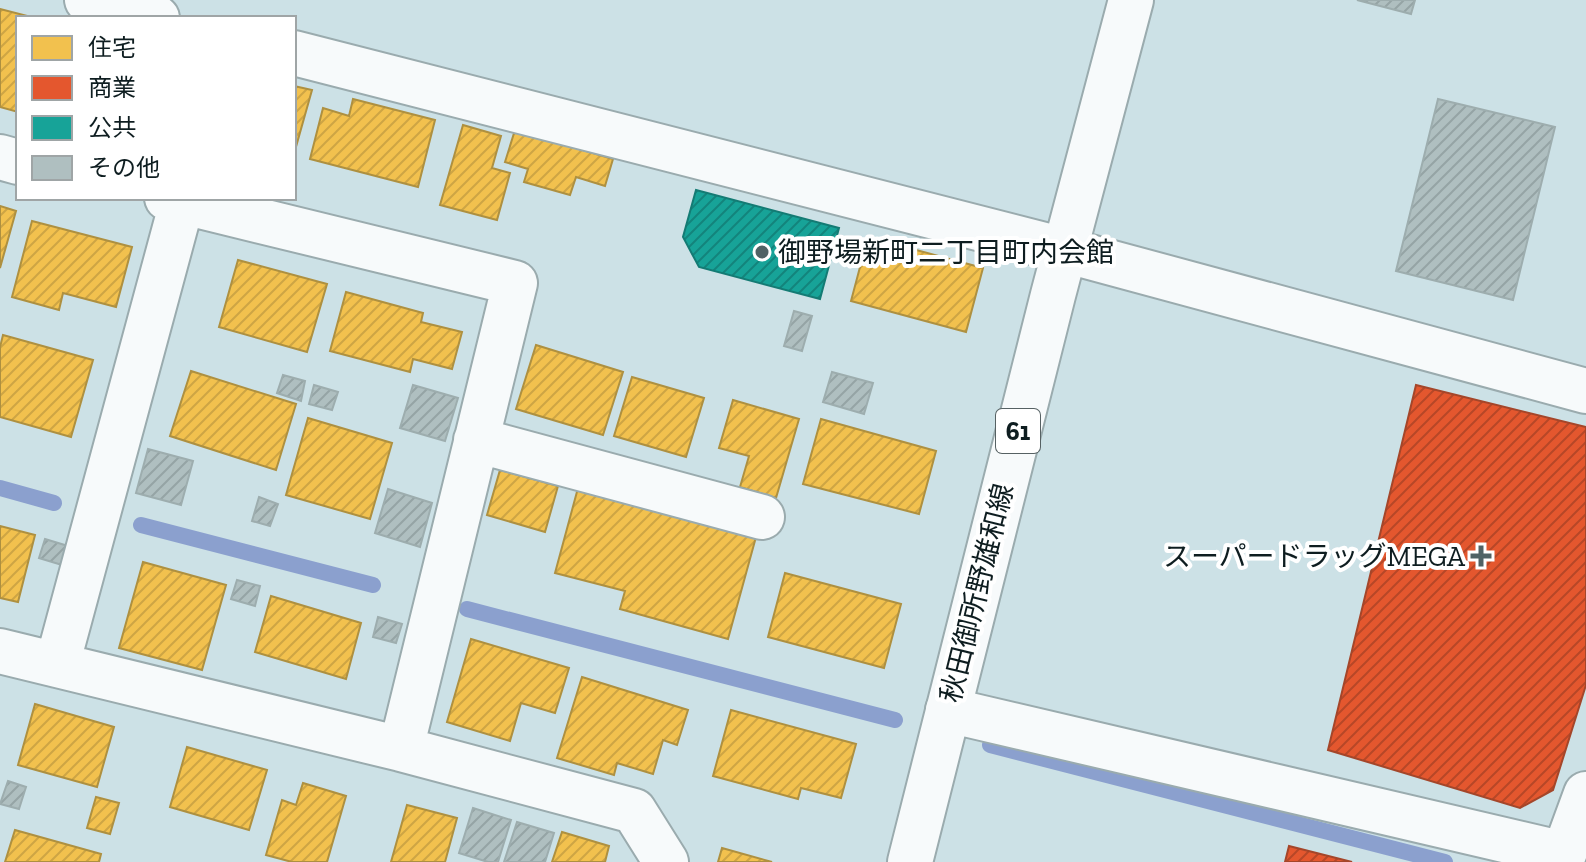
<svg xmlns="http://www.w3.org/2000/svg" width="1586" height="862" font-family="'Zilla Slab','Noto Sans JP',serif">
	<defs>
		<pattern id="homes-hatch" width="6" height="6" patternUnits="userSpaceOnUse" patternTransform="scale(2)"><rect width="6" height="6" fill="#f2c14e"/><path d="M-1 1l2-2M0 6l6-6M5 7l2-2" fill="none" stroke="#cea544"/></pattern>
		<pattern id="shops-hatch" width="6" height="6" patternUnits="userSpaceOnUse" patternTransform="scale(2)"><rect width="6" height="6" fill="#e4572e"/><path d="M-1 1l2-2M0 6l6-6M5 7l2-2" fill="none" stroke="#b74727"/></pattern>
		<pattern id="public-hatch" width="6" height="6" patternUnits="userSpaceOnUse" patternTransform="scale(2)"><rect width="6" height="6" fill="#17a398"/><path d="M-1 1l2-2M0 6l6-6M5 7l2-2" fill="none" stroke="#13847c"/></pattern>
		<pattern id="building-hatch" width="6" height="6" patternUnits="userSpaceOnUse" patternTransform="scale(2)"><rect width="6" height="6" fill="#afbfc0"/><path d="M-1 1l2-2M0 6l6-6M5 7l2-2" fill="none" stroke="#95a4a5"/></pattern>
	</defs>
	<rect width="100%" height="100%" fill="#cce1e6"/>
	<path fill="url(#homes-hatch)" stroke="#ae9040" stroke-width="2" d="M0,9L35,18H18V112L0,107Z
		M294,86L312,90L294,154Z
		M353,99L435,120L418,187L310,159L323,108L349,116Z
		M463,125L501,136L492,168L510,173L497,220L440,205Z
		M515,130L613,159L605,186L576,177L570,195L524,182L528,169L505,162Z
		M0,206L16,211L0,268Z
		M32,221L132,247L116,307L63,293L59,310L12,297Z
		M868,237L983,268L966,332L851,301Z
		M238,260L327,284L307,352L219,327Z
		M346,292L423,313L421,322L462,332L452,369L413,359L410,372L330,351Z
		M3,335L93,360L71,437L0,417V347Z
		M536,345L623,372L603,435L516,409Z
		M191,371L296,404L276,470L170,436Z
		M632,377L704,398L686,457L614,436Z
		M733,400L799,419L776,498L740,487L749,456L719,448Z
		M308,418L392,443L370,519L286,495Z
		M821,419L936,451L919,514L803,484Z
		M500,470L558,486L545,532L487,515Z
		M578,488L756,537L728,639L620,609L625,591L555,573Z
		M0,526L35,535L18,602L0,598Z
		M143,562L226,585L202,670L119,648Z
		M785,573L901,604L884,668L768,637Z
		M271,596L361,623L346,679L255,652Z
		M471,639L569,668L555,713L521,703L510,741L447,722Z
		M582,677L688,710L677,745L663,740L653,774L617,763L614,775L557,758Z
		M35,704L114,727L97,787L18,765Z
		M731,710L856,744L841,798L801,788L798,799L713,776Z
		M187,747L267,770L249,830L170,807Z
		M303,783L346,796L327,862H292L266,855L282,800L296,805Z
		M96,797L119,803L110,834L87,828Z
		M407,805L457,818L445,862H391Z
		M15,830L101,854L99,862H5Z
		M562,832L609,846L605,862H552Z
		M722,848L772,862H718Z"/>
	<path fill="url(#shops-hatch)" stroke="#a4462a" stroke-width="2" d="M1416,385L1586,427V685L1553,790L1520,808L1328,750Z
		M1289,846L1352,862H1285Z"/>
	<path fill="url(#public-hatch)" stroke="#147b74" stroke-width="2" d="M696,190L839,228L820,299L699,267L683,237Z"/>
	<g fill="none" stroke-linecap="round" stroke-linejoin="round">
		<path stroke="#8ba0ce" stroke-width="16" d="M0,488L54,503
			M141,525L373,585
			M467,609L895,720
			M990,745L1445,862"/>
	</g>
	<path fill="url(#building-hatch)" stroke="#9dadae" stroke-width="2" d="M1357,0H1415L1411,14Z
		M1438,99L1555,127L1513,300L1396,271Z
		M794,311L812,316L802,351L784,346Z
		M832,372L873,383L864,414L823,402Z
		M283,375L305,381L301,401L277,393Z
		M314,385L338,392L332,410L309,404Z
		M413,385L458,398L445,441L400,428Z
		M148,449L193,461L181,505L136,493Z
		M388,489L432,503L420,547L375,533Z
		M259,497L278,504L270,526L252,521Z
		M45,539L68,546L62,565L39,558Z
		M237,580L260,586L255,606L231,599Z
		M378,617L402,624L396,643L373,637Z
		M8,781L26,787L19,809L0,804Z
		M473,808L511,820L498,862H488L459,853Z
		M517,822L554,833L545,862H504Z"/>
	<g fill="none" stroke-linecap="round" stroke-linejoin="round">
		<g stroke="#9aabae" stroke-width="48">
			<path id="minor" d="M87,0L157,18
				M294,53L1064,250L1586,391
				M0,157L18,162
				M167,198L515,283L401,749L634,811L666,862
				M476,440L762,517
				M0,651L401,749
				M57,665L182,202
				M948,710L1564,854L1586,794"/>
		</g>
		<g stroke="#9aabae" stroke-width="48">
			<path id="primary" d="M910,862L1053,295L1131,0"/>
		</g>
		<use href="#minor" stroke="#f7fafb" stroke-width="44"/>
		<use href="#primary" stroke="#f7fafb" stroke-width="44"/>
	</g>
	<g fill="#506265" stroke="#fff" stroke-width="3">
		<circle cx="762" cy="252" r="8"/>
		<path d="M1477 544h8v8h8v8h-8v8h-8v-8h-8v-8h8z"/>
	</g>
	<g text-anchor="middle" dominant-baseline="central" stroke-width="8" stroke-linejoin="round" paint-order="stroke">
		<rect fill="#fff" stroke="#566163" stroke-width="2" x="996" y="409" width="44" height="44" rx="6"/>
		<g font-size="26" font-weight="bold" fill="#0e1d20">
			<text x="1018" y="431">61</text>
		</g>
		<g font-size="28" fill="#0e1d20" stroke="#fff" text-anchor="start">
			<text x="778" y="252">御野場新町二丁目町内会館</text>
			<text x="1465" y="556" text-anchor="end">スーパードラッグMEGA</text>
		</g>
		<g font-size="28" fill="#0e1d20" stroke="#fff">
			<text transform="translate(977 593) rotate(-76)">秋田御所野雄和線</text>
		</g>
	</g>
	<rect x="16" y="16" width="280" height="184" fill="#ffffff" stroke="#9fa5a6" stroke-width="2"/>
	<rect x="32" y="36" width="40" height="24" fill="#f2c14e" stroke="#9fa5a6" stroke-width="2"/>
	<text x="88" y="56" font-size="24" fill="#0e1d20">住宅</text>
	<rect x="32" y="76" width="40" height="24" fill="#e4572e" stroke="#9fa5a6" stroke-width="2"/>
	<text x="88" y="96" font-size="24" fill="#0e1d20">商業</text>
	<rect x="32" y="116" width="40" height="24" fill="#17a398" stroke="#9fa5a6" stroke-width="2"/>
	<text x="88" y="136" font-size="24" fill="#0e1d20">公共</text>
	<rect x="32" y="156" width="40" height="24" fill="#afbfc0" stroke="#9fa5a6" stroke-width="2"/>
	<text x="88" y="176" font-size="24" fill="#0e1d20">その他</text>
</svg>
